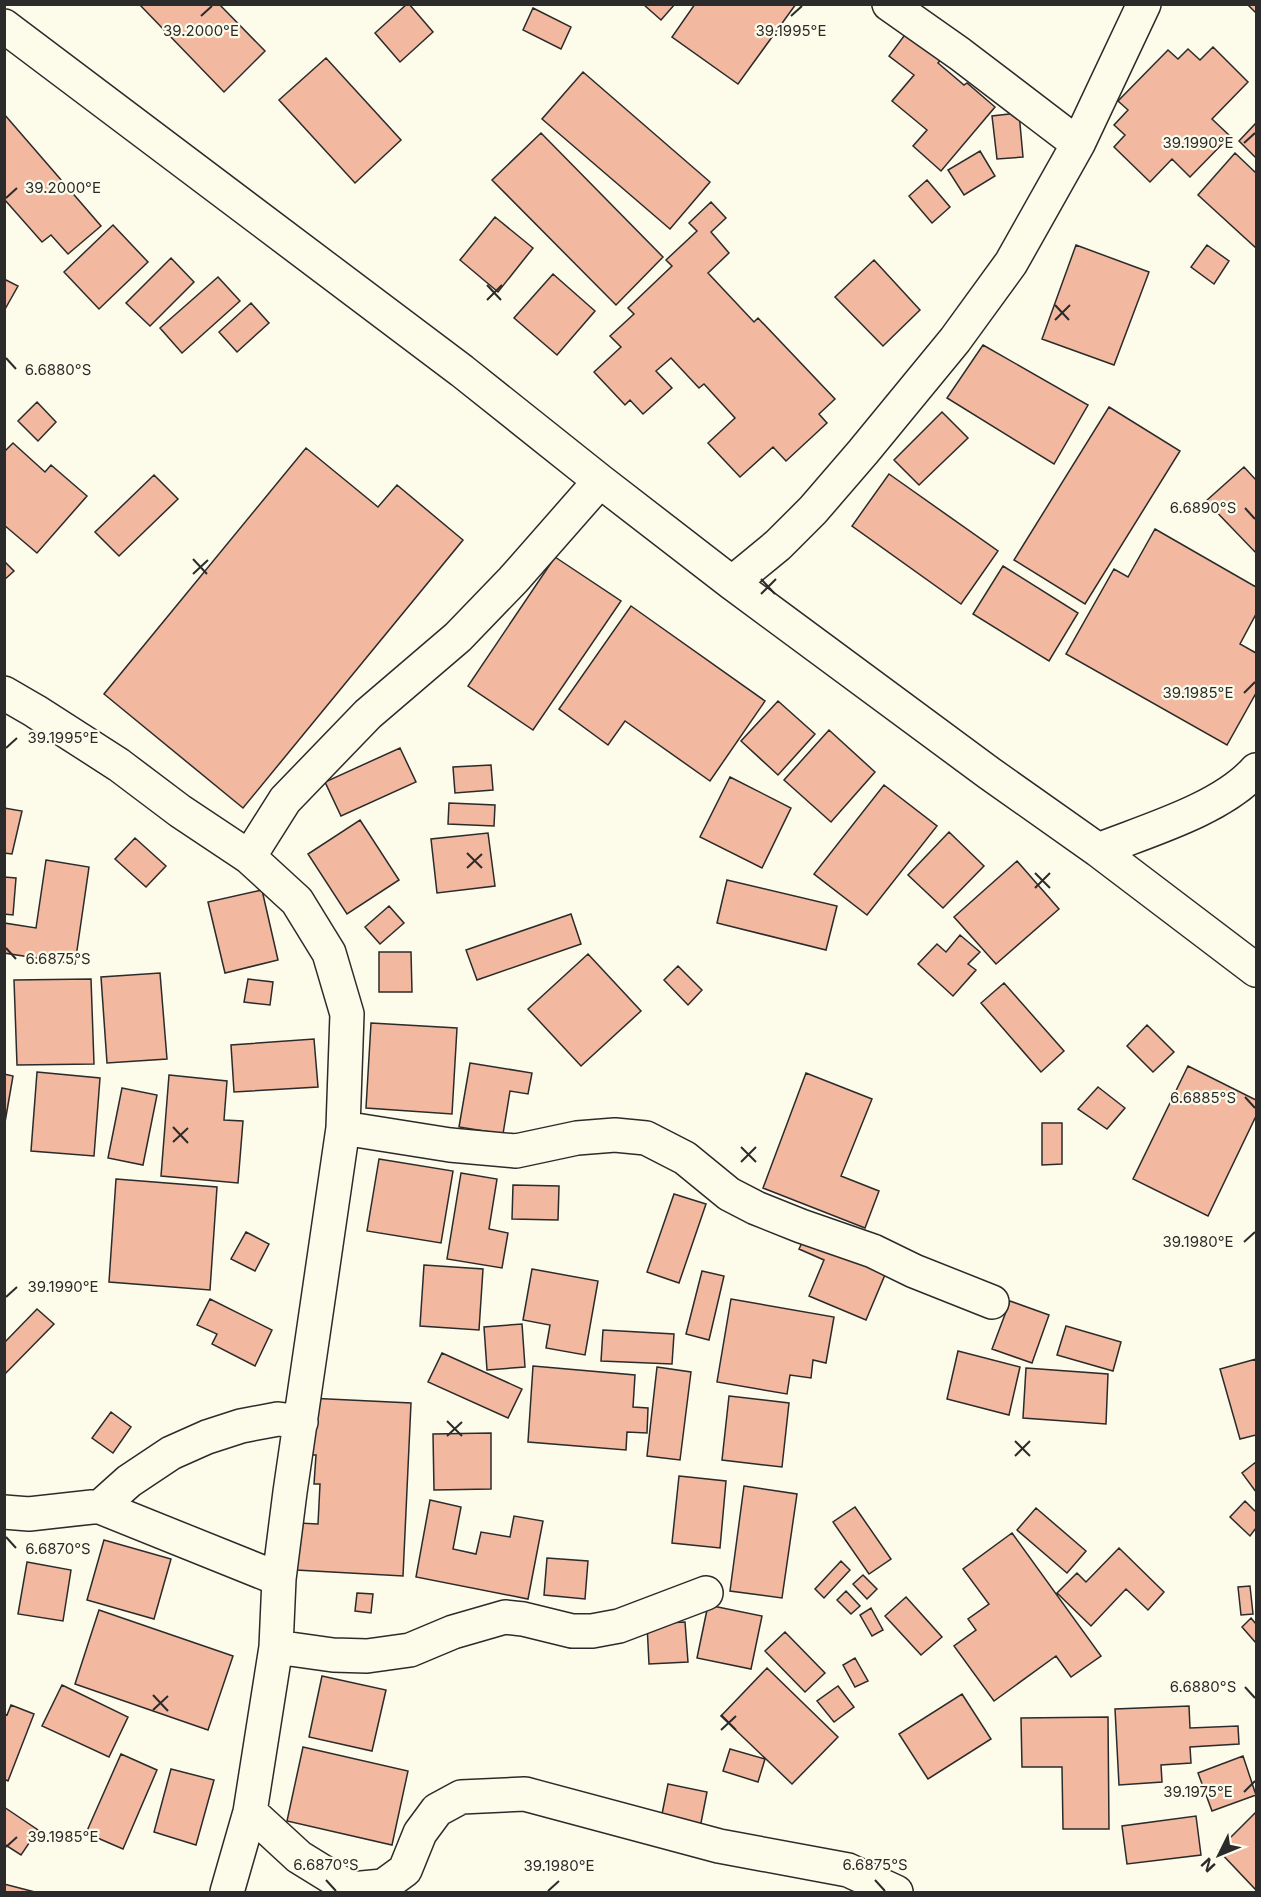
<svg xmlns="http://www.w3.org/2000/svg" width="1261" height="1897" font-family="Inter,sans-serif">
	<rect width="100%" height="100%" fill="#fdfbea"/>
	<path fill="#f2b8a0" stroke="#2b2b2b" stroke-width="1.5" d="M139,4H219L265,51L224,92Z
		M407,4H409L433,32L400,62L375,33Z
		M643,4H675L661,20Z
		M695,4H796L738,84L672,37Z
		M1247,4H1256V13Z
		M533,8L571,27L561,49L523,30Z
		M907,32L942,58L938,63L964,85L967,83L995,107L941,171L913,146L927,130L892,101L914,75L889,56Z
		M1213,47L1248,82L1212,119L1230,136L1190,177L1172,159L1150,182L1114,147L1125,135L1114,125L1128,110L1118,101L1168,50L1178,59L1188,49L1200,60Z
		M326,58L401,140L355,183L279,100Z
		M583,72L710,182L670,229L542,119Z
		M1019,113L1023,157L997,159L992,116Z
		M4,114L101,226L68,254L51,235L42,242L4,199Z
		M1256,123V158L1239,141Z
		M541,133L663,257L616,305L492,180Z
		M980,151L995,176L964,195L948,170Z
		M1235,153L1256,173V248L1198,195Z
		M927,180L950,207L932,223L909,196Z
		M711,202L726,218L711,232L729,253L708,273L754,322L758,318L835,399L819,414L827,423L786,461L773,447L740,477L708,443L735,418L704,384L699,388L671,358L656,371L672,388L643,414L630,400L625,405L594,372L621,347L610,336L634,314L628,308L672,266L666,260L697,231L689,223Z
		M495,217L533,248L498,292L460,260Z
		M113,225L148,262L99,309L64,272Z
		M1076,245L1149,272L1114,365L1042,339Z
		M1207,245L1229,261L1214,284L1191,267Z
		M171,258L194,282L150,326L126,303Z
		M874,260L920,310L883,346L835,297Z
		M553,274L595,311L557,355L514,318Z
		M218,277L240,301L182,353L160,328Z
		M4,279L18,286L4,311Z
		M251,303L269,323L237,352L219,332Z
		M983,345L1088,405L1054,464L947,398Z
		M37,402L56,422L38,441L18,421Z
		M1109,407L1180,451L1085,604L1014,560Z
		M942,412L968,438L919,485L894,460Z
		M13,443L45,472L51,465L87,496L37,553L4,525V452Z
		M306,448L378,507L397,485L463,540L243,808L104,694Z
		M1244,467L1256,480V553L1206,501Z
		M889,474L998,551L961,604L852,526Z
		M154,475L178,499L119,556L95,532Z
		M1155,529L1256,587V614L1240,644L1256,653V693L1227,745L1066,654L1114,569L1128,577Z
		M555,557L621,601L533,730L468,686Z
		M4,561L14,571L4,580Z
		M1003,566L1078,613L1049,661L973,614Z
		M631,606L765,701L710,781L625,721L608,745L559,709Z
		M778,701L815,734L778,775L741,741Z
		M829,730L875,772L831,822L784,780Z
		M400,748L416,782L341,816L325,782Z
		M491,765L493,790L455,793L453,767Z
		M730,777L791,808L762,868L700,837Z
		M884,785L937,826L867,915L814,874Z
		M449,803L495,805L494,826L448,824Z
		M4,808L22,811L12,854L4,853Z
		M360,820L399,880L347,914L308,854Z
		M949,832L984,866L943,908L908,875Z
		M488,833L495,886L437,893L431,839Z
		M135,838L166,866L146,887L115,859Z
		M46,860L89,867L75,964L4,953V923L36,928Z
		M1017,861L1059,909L996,964L954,917Z
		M4,877L16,878L13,915L4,914Z
		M727,880L837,906L826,950L717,923Z
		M262,890L278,960L225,973L208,902Z
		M389,906L404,923L380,944L365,927Z
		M571,914L581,944L477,980L466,950Z
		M960,935L980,952L968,964L976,970L953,996L918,964L937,944L946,952Z
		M379,952H411L412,992H379Z
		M588,954L641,1011L581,1066L528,1009Z
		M678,966L702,990L688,1005L664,980Z
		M160,973L167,1059L107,1063L101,977Z
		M91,979L94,1064L17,1065L14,980Z
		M248,979L273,982L270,1005L244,1002Z
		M1004,983L1064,1051L1041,1072L981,1003Z
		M371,1023L457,1028L452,1114L366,1108Z
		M1147,1025L1174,1052L1153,1072L1127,1046Z
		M314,1039L318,1087L234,1092L231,1045Z
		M470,1063L532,1073L528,1094L510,1091L503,1134L459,1127Z
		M1188,1066L1256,1100V1116L1208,1216L1133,1179Z
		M37,1072L100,1078L94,1156L31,1151Z
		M806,1073L872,1099L841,1176L879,1191L865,1228L763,1188Z
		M4,1074L13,1076L4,1128Z
		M169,1075L227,1081L224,1120L243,1121L238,1183L161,1176Z
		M1098,1087L1125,1108L1107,1129L1078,1109Z
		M122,1088L157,1095L143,1165L108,1158Z
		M1042,1123H1062V1164L1042,1165Z
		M379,1159L453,1171L441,1243L367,1231Z
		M461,1173L497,1179L489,1229L508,1233L502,1268L447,1259Z
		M116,1179L217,1187L210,1290L109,1282Z
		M513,1185L559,1186L558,1220L512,1219Z
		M674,1194L706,1204L679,1283L647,1272Z
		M246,1232L269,1244L255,1271L231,1259Z
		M805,1236L887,1270L866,1320L809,1296L824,1260L799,1249Z
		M424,1265L483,1269L479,1330L420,1326Z
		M532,1269L598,1281L585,1355L546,1348L550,1325L523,1320Z
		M702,1271L724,1276L709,1340L686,1334Z
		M210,1299L272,1330L255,1366L212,1344L217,1334L197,1325Z
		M731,1299L834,1317L826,1363L813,1360L811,1378L790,1375L787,1394L717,1382Z
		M1010,1301L1049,1315L1032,1363L992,1349Z
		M37,1309L54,1324L4,1375V1343Z
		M522,1324L525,1367L487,1370L484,1327Z
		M1066,1326L1121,1342L1113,1371L1057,1355Z
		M603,1330L674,1334L672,1364L601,1361Z
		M958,1351L1020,1367L1009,1415L947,1399Z
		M442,1353L522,1389L508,1418L428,1382Z
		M1256,1359V1435L1240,1439L1220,1369Z
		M533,1366L635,1375L633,1407L648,1408L647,1433L627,1432L626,1450L528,1442Z
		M657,1367L691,1372L680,1460L647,1456Z
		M1026,1368L1108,1374L1106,1424L1023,1418Z
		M729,1396L789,1403L782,1467L722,1460Z
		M308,1398L411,1403L403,1576L296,1570L298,1523L318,1524L320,1484H314L316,1455H305Z
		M111,1412L131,1427L113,1453L92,1438Z
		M491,1433V1489L434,1490L433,1434Z
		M1256,1462V1492L1242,1473Z
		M679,1476L726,1481L720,1548L672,1543Z
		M744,1486L797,1494L782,1598L730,1591Z
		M430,1500L461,1507L453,1549L476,1554L481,1532L510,1537L514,1516L543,1521L528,1599L416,1577Z
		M1245,1501L1256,1512V1528L1250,1536L1230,1517Z
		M855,1507L891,1559L869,1574L833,1522Z
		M1036,1508L1086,1551L1067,1573L1017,1530Z
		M1012,1533L1101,1656L1071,1677L1056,1656L994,1701L954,1646L976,1630L968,1619L989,1604L963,1569Z
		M104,1540L171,1559L154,1619L87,1600Z
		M1119,1548L1164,1592L1148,1610L1126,1589L1091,1626L1057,1593L1077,1573L1086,1582Z
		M547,1558L588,1561L585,1599L544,1595Z
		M841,1561L850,1570L824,1598L815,1589Z
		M27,1562L71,1570L63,1621L18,1614Z
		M863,1575L877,1589L867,1599L853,1584Z
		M1250,1586L1253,1614L1241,1615L1238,1587Z
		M846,1591L860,1606L851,1614L837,1600Z
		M357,1593L373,1594L371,1613L355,1611Z
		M906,1597L942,1637L921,1655L885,1616Z
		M708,1605L762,1616L751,1669L697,1658Z
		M871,1608L883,1630L872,1636L860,1615Z
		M99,1610L233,1656L208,1730L75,1684Z
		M1251,1618L1256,1624V1643L1242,1627Z
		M685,1622L688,1662L649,1664L647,1624Z
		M785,1632L825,1673L805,1692L765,1651Z
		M855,1658L868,1681L855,1687L843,1665Z
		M767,1668L838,1737L792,1784L721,1716Z
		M322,1676L386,1690L372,1751L309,1737Z
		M62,1685L128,1717L109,1757L42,1726Z
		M838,1686L854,1707L834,1722L817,1701Z
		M962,1694L991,1739L928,1779L899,1734Z
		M11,1705L34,1714L8,1781L4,1779V1714L7,1715Z
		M1189,1706L1190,1728L1238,1726L1239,1744L1190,1747L1191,1763L1161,1765L1162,1782L1119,1785L1115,1709Z
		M1108,1717L1109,1829H1063L1062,1767H1022L1021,1718Z
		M303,1747L408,1771L392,1845L287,1821Z
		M730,1749L765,1759L758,1782L723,1771Z
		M121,1754L157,1770L123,1849L86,1833Z
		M1243,1756L1256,1795L1212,1811L1198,1773Z
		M171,1769L214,1780L196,1845L154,1832Z
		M668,1784L707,1792L700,1828L661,1819Z
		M4,1807L38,1830L21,1855L4,1844Z
		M1256,1812V1890L1218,1850Z
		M1196,1816L1201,1855L1127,1864L1122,1826Z
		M4,1884L35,1892H4Z"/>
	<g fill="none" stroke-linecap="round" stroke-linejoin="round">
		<g stroke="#2b2b2b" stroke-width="36">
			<path id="minor" d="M889,4L960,54L1078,144
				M4,26L462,371L600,481L732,583L989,773L1098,850L1256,970
				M732,583L778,545L813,510L863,452L955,340L1011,263L1078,144L1144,4
				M4,693L35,711L119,765L180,811L249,857L297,901L329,953L347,1014L343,1128L290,1492L279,1579L276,1647L250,1812L227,1892
				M1098,850C1146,831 1222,809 1256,770
				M249,857L285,800L368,714L458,637L513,580L600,481
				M343,1128L450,1145L516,1151L577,1138L615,1135L646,1138L685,1158L729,1194L756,1208L801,1226L873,1251L914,1271L992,1302
				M100,1507L129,1481L171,1453L207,1437L241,1426L278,1419L301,1422
				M4,1512L29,1514L92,1507H100L279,1579
				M276,1647L333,1655L367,1656L410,1650L453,1632L505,1617L523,1619L572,1631H592L619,1626L706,1593
				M250,1812L299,1857L351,1889L383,1886L405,1870L420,1833L437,1810L461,1797L525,1794L719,1846L848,1870L896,1892"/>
		</g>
		<use href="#minor" stroke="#fdfbea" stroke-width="33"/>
	</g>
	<path fill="none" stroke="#2b2b2b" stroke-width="2" d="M201,16L212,6M791,16L802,6M1244,143L1255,133M6,198L17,188M487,285L501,300M487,300L502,285M1055,305L1069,320M1055,320L1070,305M6,358L16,369M1245,508L1255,519M193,559L207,574M193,574L208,560M761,579L775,594M761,594L776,579M1244,693L1255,682M6,748L17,738M467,853L482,868M467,868L482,854M1035,873L1050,888M1035,888L1050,873M6,948L16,959M1245,1097L1255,1108M173,1127L188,1143M173,1142L188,1128M741,1147L756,1162M741,1162L756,1147M1244,1242L1255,1232M6,1297L17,1287M447,1421L462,1436M447,1436L462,1422M1015,1441L1030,1456M1015,1456L1030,1441M6,1537L16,1548M1245,1687L1255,1698M153,1695L168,1711M153,1710L168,1696M721,1715L736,1730M721,1730L736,1716M1244,1792L1255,1781M6,1847L17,1837M326,1880L336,1891M875,1880L885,1891M548,1891L559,1881"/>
	<g font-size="15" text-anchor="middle" fill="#2b2b2b" stroke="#fdfbea" stroke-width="4.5" stroke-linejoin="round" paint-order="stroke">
		<text x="201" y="36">39.2000°E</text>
		<text x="791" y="36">39.1995°E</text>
		<text x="1198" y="148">39.1990°E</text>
		<text x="63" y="193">39.2000°E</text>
		<text x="58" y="375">6.6880°S</text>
		<text x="1203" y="513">6.6890°S</text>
		<text x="1198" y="698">39.1985°E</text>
		<text x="63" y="743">39.1995°E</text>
		<text x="58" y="964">6.6875°S</text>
		<text x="1203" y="1103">6.6885°S</text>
		<text x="1198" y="1247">39.1980°E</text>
		<text x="63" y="1292">39.1990°E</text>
		<text x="58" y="1554">6.6870°S</text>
		<text x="1203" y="1692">6.6880°S</text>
		<text x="1198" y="1797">39.1975°E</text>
		<text x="63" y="1842">39.1985°E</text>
		<text x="326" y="1870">6.6870°S</text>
		<text x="875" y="1870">6.6875°S</text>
		<text x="559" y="1871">39.1980°E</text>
	</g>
	<rect width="1261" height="1897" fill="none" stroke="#2b2b2b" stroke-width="12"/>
	<g transform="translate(1219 1855) rotate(227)" stroke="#fdfbea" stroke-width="4.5" paint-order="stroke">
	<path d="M0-4.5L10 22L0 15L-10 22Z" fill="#2b2b2b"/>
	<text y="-9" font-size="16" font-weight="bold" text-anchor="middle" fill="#2b2b2b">N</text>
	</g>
</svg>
